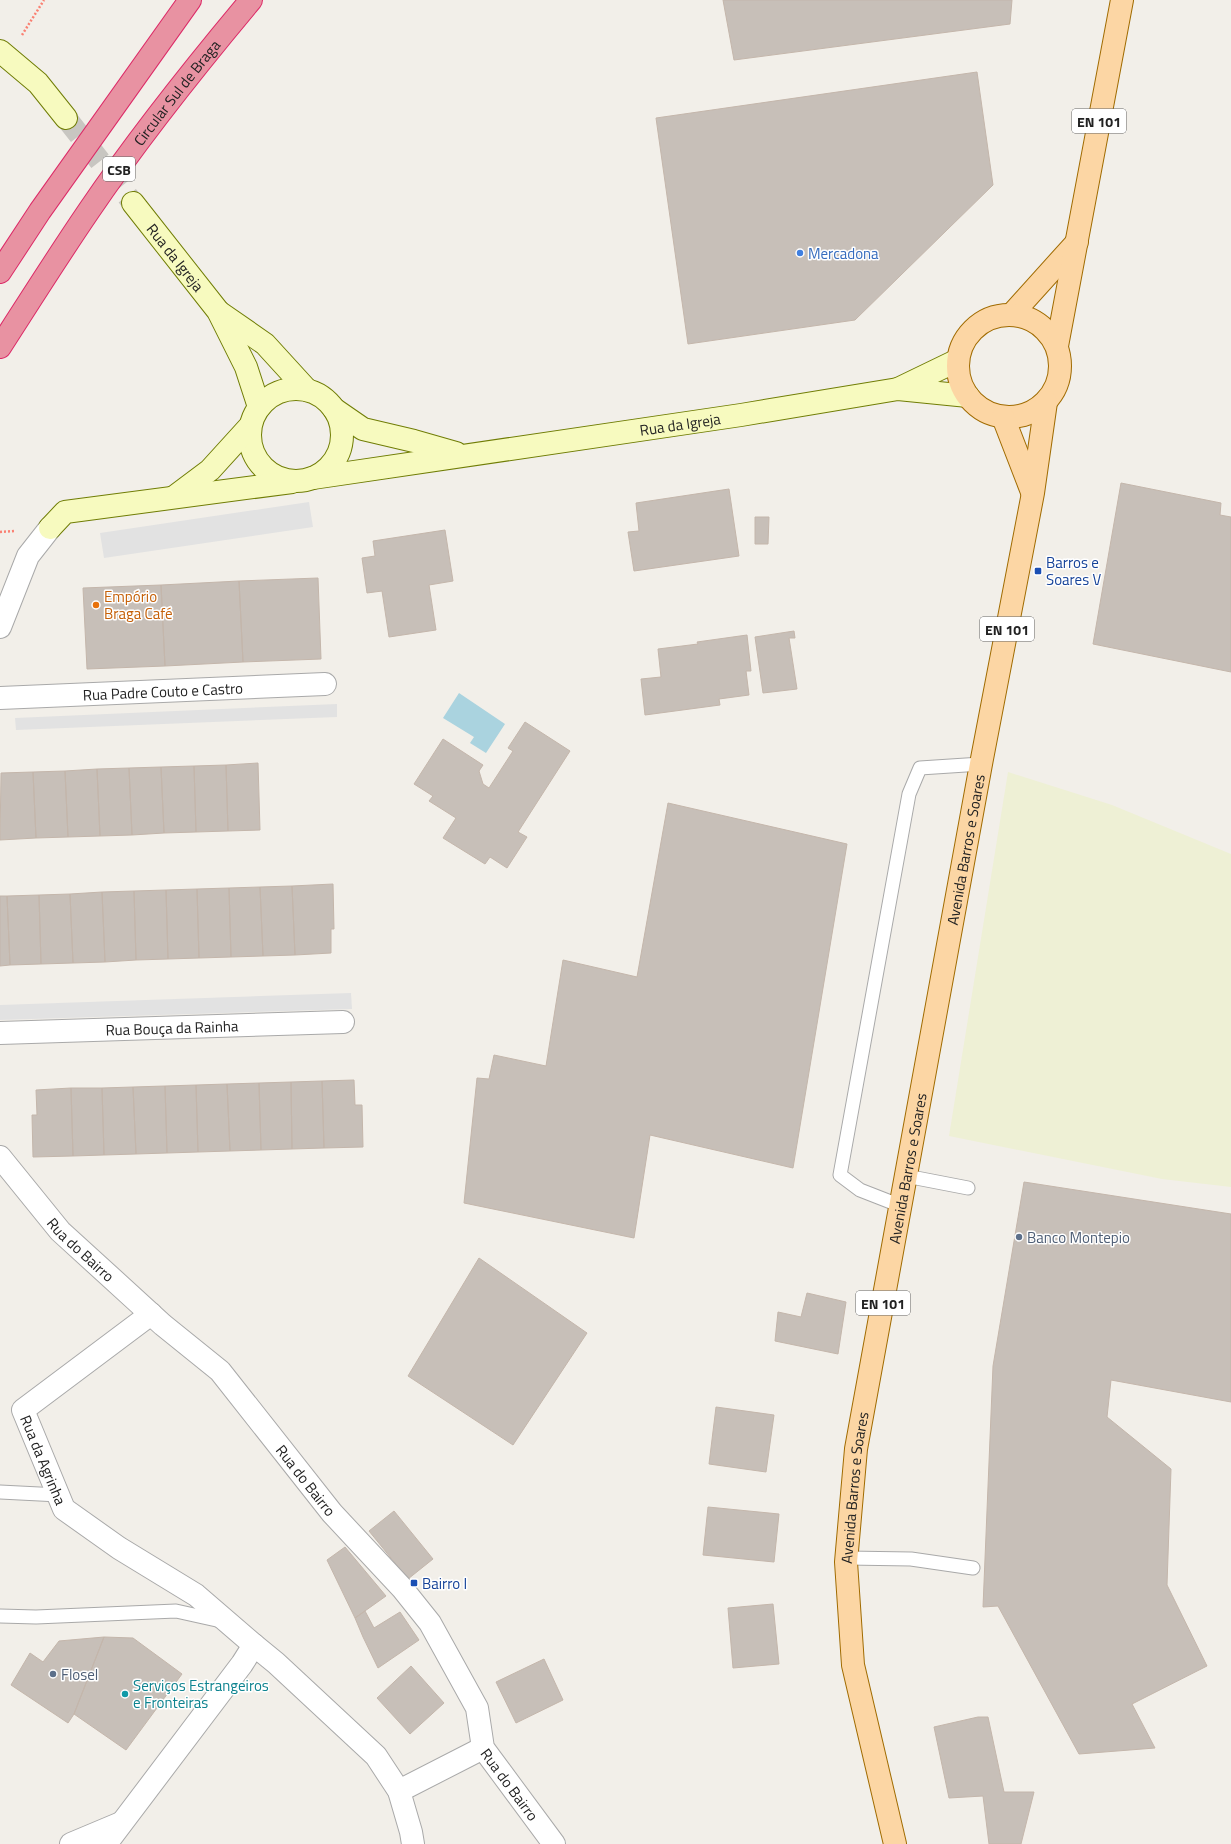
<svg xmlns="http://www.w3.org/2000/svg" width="1231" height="1844" font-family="'Titillium Web',sans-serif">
	<rect width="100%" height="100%" fill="#f2efe9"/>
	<path fill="#eef0d5" d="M1008,772L1112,805L1231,854V1187L1162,1179L949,1136Z"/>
	<path fill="#e2e2e2" d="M309,502L313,527L104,558L100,533Z
		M337,704V717L16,730L15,718Z
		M351,993L352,1009L0,1020V1005Z"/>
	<path fill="#aad3df" d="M459,693L505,724L486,753L470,743L474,737L443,718Z"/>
	<path fill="#c7bfb8" stroke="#c4b6ab" d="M723,0H1012L1010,24L734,60Z
		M977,72L993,185L855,320L688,344L656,118Z
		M1121,483L1221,503L1220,515L1231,517V672L1093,644Z
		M729,489L739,556L634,571L628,532L639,531L636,503Z
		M755,517H769L768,544H755Z
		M445,530L453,581L429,585L436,630L389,637L382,591L367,593L362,558L375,556L373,541Z
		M318,578L321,659L243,662L239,581Z
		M239,581L243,662L165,666L161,585Z
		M161,585L165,666L87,669L83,588Z
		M794,631L795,638H789L797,689L763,693L755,637Z
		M747,635L751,671H746L749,695L719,699L720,705L645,715L641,679L661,677L658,649L698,644L697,642Z
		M525,722L570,751L518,832L527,837L507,868L490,857L485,864L443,838L456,818L429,801L433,796L414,784L443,739L483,765L479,771L483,784L489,788L513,751L508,748Z
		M258,763L260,830L228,831L226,765Z
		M226,765L228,831L196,832L194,766Z
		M194,766L196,832L164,833L161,767Z
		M161,767L164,833L132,835L129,768Z
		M129,768L132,835L100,836L97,769Z
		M97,769L100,836L68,837L65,771Z
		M65,771L68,837L36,838L33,772Z
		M33,772L36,838L0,840L1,773Z
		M668,803L847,844L793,1168L650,1135L634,1238L464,1203L477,1078L489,1079L494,1055L546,1066L563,960L637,977Z
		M333,884L334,929H331V953L295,955L292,886Z
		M292,886L295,955L263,956L260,887Z
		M260,887L263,956L231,957L229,888Z
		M229,888L231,957L199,958L197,889Z
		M197,889L199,958L168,959L166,890Z
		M166,890L168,959L136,960L134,891Z
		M134,891L136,960L105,962L102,892Z
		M102,892L105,962L73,963L70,894Z
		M70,894L73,963L41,964L39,895Z
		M39,895L41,964L10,965L7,896Z
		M0,896H7L10,965L0,966Z
		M354,1080L355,1105H362L363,1147L324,1148L322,1081Z
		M322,1081L324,1148L292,1149L291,1082Z
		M291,1082L292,1149L261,1150L259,1083Z
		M259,1083L261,1150L230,1151L227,1084Z
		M227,1084L230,1151L198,1152L196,1085Z
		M196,1085L198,1152L167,1153L165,1086Z
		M165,1086L167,1153L136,1154L133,1087Z
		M133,1087L136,1154L104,1155L102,1088Z
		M71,1088L73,1156L33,1157L32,1115H37L36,1090Z
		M71,1088H102L104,1155L73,1156Z
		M1024,1182L1231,1214V1402L1111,1380L1107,1417L1171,1469L1167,1585L1207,1666L1132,1704L1155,1748L1079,1754L998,1606L983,1607L993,1366Z
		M479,1258L587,1333L513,1445L408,1376Z
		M807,1293L846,1302L838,1354L775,1341L778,1312L801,1317Z
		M716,1407L774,1415L766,1472L709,1464Z
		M708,1507L779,1514L774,1562L703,1555Z
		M394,1511L433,1559L408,1579L369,1531Z
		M345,1547L386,1596L355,1618L327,1560Z
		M773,1604L779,1664L733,1668L728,1608Z
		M365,1611L374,1628L400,1612L419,1640L378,1668L363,1637L355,1618Z
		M104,1637L133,1638L182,1674L126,1750L74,1714Z
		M104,1637L74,1714L68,1723L11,1685L30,1653L43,1662L59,1641Z
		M544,1659L563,1700L516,1723L496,1682Z
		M411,1666L444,1703L410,1734L377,1698Z
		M978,1717H988L1004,1792H1034L1021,1844H989L983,1796L949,1798L934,1727Z"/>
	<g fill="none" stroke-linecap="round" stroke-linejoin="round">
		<path stroke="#c8c6c1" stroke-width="22" stroke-dasharray="22 11" stroke-linecap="butt" d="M66,118L133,203"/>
		<g stroke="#a9a9a9" stroke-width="15">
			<path id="lane" d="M906,1176L968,1188
				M901,1206L860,1190L840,1175L909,794L920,768L981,764
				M0,1492L59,1495
				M847,1558L911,1559L973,1568
				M0,1616L36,1617L176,1611L221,1621"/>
		</g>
		<g stroke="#a9a9a9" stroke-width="24">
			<g id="street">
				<path d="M0,627L28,556L50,528"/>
				<path id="s1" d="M0,698L325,684"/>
				<path id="s2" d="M0,1033L343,1022"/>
				<path id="s3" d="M0,1157L60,1231L163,1325L220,1371L332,1513L402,1588L430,1623L477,1708L483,1748L554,1844"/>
				<path id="s4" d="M151,1314L23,1410L64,1509L119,1548L196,1595L254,1645"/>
				<path d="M399,1791L483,1748"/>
				<path d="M71,1844L121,1823"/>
				<path d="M106,1844L242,1664L254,1645L276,1663L376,1756L399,1791L411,1832L413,1844"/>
			</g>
		</g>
		<g stroke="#707d05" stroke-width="24">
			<g id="secondary">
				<path d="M0,51L38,83L66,118"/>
				<path id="s5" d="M133,203L218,311L246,367L259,407"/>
				<path d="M219,312L265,344L307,390"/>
				<path d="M898,389L958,360"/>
				<circle cx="296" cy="435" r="46"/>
				<path d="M334,409L363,429L414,441L456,453"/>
				<path id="s6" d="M313,478L741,415L898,389L968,396"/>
				<path d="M174,497L210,470L250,426"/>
				<path d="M50,528L65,512L292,482"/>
			</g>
		</g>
		<g stroke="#a06b00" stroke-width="24">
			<g id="primary">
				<path d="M1012,314L1077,242"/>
				<circle cx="1009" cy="366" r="51"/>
				<path d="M1057,346L1122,0"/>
				<path d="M1003,417L1032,492"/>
				<path id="s7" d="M895,1844L853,1665L846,1562L856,1449L981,764L1033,493L1046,402"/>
			</g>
		</g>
		<g stroke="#dc2a67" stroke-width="24">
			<g id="highway">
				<path d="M0,272L40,211L190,0"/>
				<path id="s8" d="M0,347C29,302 58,256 88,212C138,138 194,68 251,0"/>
			</g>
		</g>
		<path stroke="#fa8072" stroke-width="2.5" stroke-dasharray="2 2" stroke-linecap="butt" d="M22,35L44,0
			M0,532L14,531"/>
		<use href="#lane" stroke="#fff" stroke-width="13"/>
		<use href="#street" stroke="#fff" stroke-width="22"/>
		<use href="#secondary" stroke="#f7fabf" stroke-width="22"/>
		<use href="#primary" stroke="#fcd6a4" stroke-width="22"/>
		<use href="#highway" stroke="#e892a2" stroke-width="22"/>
	</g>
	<circle fill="#3f7fe0" stroke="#fff" stroke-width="1.5" cx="800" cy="253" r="4"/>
	<g fill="#1a4fb4" stroke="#fff" stroke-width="1.5">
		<rect x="1034" y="567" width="8" height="8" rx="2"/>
		<rect x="410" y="1579" width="8" height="8" rx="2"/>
	</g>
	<circle fill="#e8710a" stroke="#fff" stroke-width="1.5" cx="96" cy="605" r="4"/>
	<g fill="#5c6f8a" stroke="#fff" stroke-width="1.5">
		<circle cx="1019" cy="1237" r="4"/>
		<circle cx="53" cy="1674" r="4"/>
	</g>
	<circle fill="#0f9aa8" stroke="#fff" stroke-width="1.5" cx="125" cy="1694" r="4"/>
	<g text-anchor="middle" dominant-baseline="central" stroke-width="3" stroke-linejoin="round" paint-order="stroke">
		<g fill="#fff" stroke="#646464" stroke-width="1">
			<rect x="1072" y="109" width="54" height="24" rx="3"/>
			<rect x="103" y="157" width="32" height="24" rx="3"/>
			<rect x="980" y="617" width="54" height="24" rx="3"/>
			<rect x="856" y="1291" width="54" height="24" rx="3"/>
		</g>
		<g font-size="14" font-weight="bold" fill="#222">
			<text x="1099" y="121">EN 101</text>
			<text x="119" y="169">CSB</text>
			<text x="1007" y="629">EN 101</text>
			<text x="883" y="1303">EN 101</text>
		</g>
		<g font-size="15" fill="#222" stroke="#fff">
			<text stroke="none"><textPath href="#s8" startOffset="310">Circular Sul de Braga</textPath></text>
			<text stroke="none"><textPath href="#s5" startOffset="69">Rua da Igreja</textPath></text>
			<text stroke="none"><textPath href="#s6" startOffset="371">Rua da Igreja</textPath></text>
			<text stroke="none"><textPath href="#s1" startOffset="163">Rua Padre Couto e Castro</textPath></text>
			<text stroke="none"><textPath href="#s7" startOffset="1010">Avenida Barros e Soares</textPath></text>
			<text stroke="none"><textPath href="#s2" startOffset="172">Rua Bouça da Rainha</textPath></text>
			<text stroke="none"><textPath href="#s7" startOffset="686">Avenida Barros e Soares</textPath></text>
			<text stroke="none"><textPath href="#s3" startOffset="123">Rua do Bairro</textPath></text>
			<text stroke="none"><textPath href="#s4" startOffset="214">Rua da Agrinha</textPath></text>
			<text stroke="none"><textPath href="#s3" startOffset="447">Rua do Bairro</textPath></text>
			<text stroke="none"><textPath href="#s7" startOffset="362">Avenida Barros e Soares</textPath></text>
			<text stroke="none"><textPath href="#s3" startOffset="819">Rua do Bairro</textPath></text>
		</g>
		<g font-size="15" fill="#366cbe" stroke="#fff" text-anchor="start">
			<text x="808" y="253">Mercadona</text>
		</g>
		<g font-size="15" fill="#164399" stroke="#fff" text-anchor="start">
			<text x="1046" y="562">Barros e<tspan x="1046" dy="17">Soares V</tspan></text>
			<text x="422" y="1583">Bairro I</text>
		</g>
		<g font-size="15" fill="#c56008" stroke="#fff" text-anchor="start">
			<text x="104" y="596">Empório<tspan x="104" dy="17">Braga Café</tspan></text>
		</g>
		<g font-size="15" fill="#4e5e75" stroke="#fff" text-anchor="start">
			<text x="1027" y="1237">Banco Montepio</text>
			<text x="61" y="1674">Flosel</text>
		</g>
		<g font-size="15" fill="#0d838f" stroke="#fff" text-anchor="start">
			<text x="133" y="1685">Serviços Estrangeiros<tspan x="133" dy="17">e Fronteiras</tspan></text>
		</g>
	</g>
</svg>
